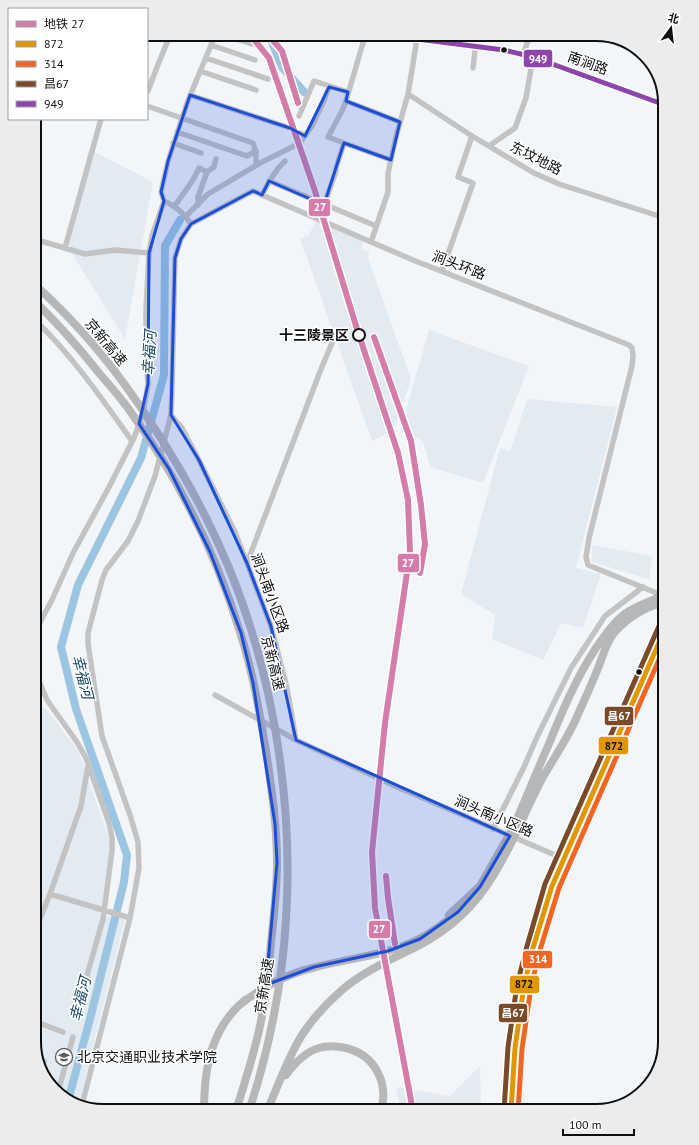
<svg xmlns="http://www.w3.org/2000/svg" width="699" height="1145" font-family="'PT Sans','Noto Sans SC',sans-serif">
	<rect width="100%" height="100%" fill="#f2f6f9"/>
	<path fill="#e2eaf2" d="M89,149L153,182L125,339L66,244Z
		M316,220L363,241L361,249L370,252L368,256L369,261L411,379L394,430L372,441L300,238L309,235Z
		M429,330L529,366L483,483L430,467L423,441L400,431Z
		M527,399L617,407L576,568L601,574L583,628L561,623L543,660L492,639L495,615L461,594L500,448L510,451Z
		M592,545L652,556L649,579L592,562Z
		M34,704L46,709L79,752L109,839L107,916L125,920L100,1018L81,1096L78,1104L64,1099L41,1072L34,1042Z
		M480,1066L481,1111H393L399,1102L396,1087L450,1096Z"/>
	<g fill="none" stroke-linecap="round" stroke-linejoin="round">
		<path stroke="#9cc5e2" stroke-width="8" d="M270,37L282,67L304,92
			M68,1101L91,1015L124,882L127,855L76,709L61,647L78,585L141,458L164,375L165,246L180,220"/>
		<path stroke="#c3c3c3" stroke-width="5.5" d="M234,38L252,44
			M211,45L255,60
			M473,46L475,50L473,68
			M523,55L530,35
			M206,58L268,79
			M200,71L256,90
			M148,91L157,67L169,38
			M408,94L472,136L534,173L559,184L665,218
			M190,95L290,128L305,136
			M346,101L400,122
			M147,106L253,143L256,153V165
			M299,116L314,81L348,92
			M177,132L247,156L256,151
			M173,143L201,153
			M344,143L391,160
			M489,146L515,128L526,98L533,57
			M207,172L214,167L216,159
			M269,181L376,226
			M262,195C269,182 275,170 285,161
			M164,201L161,192L168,161L187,103L214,38
			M164,201C176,206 184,213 191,224
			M175,206C183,193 193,183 199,168L207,172L198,197V205
			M186,216L208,194L262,162L300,143L312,126L324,100L329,87
			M319,220L336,171V168L344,143L328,137L342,111L346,101L365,36
			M34,239L85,254L115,250L149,253L152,236L164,201
			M371,242L388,192V173L396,137L408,94L417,39
			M65,248L101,119
			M442,271L473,183L458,177L472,136
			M34,319C72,355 102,399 132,441
			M247,563L321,369L335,336
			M34,636L37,628L52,600L73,553L108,489L134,438L140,421L144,407L148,384L146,359V309L149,253
			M656,662L665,666
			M34,669L47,700L77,742L86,758L109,823L112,838V851L103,919L86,979
			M215,695L296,740
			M493,829L524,767L537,737L571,668L605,616L643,587
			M567,863L562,858L395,786L296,740L287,688L271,626L247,563L235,532L199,460L182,428L171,415L172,391L175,258L181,239L191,224L253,191L413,260L629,345L632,348L633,356L632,366L589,538L586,557L588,565L664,596
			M50,894L130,918
			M34,934L50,894L81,806L88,766
			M34,1021L63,1032
			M38,1059L44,1061L41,1072
			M58,1092L73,1037
			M82,1105L130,918L139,868L138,842L130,815L102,736L88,644V633L102,580L106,570L128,541L138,521L155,476L171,415"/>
		<path stroke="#b3b2b2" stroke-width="7" d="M405,36L417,39L504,50L533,57L665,105"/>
		<path stroke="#b7b7b8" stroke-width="8" d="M34,284C80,325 120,374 153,426C178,464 200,503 219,545C271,659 294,795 286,920C282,985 269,1050 249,1111
			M34,301C58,323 79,348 99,373C110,386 121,398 130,411C178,478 216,553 240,632C253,672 260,715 267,757C272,792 277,828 277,863C277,889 274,916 271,942C269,969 266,995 261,1021C255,1052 245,1081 236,1111
			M659,656L665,643
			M513,828C525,801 536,773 548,746C562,712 576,678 596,648C605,635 614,622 626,613C638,605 652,600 665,595
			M449,915L480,886L513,828
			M242,1003C264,986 288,973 316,967C350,958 387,955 419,939C432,933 443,923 455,915
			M286,1075C294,1064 305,1052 319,1048C328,1045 337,1046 346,1048C375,1055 389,1083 381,1111
			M204,1111C204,1068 211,1028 245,1000
			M267,1111C278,1086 288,1057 302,1035C313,1018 327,1003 342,990C364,971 392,959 418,946C449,930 475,906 493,876C513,845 525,810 543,777C554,758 567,739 576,719C583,703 590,688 596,673C602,660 605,644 614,633C627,618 646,607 665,602
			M511,1111C513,1069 516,1027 524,986C531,952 542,919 552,886L665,629
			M517,1111C518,1095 518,1079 519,1062C525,996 541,930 566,868"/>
		<g stroke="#fff" stroke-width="8">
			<path id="bus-1" d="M511,1111L515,1048L524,986L533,948L552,886L665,629"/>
		</g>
		<g stroke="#fff" stroke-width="8">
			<path id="bus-2" d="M518,1111L522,1049L531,987L540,950L559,888L665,646"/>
		</g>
		<g stroke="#fff" stroke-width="8">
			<path id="bus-3" d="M504,1111L508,1047L517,985L527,946L545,884L659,626"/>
		</g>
		<g stroke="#fff" stroke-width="8">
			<path id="bus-4" d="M405,36L417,39L504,50L533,57L665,105"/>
		</g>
		<use href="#bus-1" stroke="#e09702" stroke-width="5"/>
		<use href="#bus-2" stroke="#f26522" stroke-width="5"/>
		<use href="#bus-3" stroke="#7a4b2a" stroke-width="5"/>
		<use href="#bus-4" stroke="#8e44ad" stroke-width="5"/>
		<g stroke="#fff" stroke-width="9">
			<path id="metro-1" d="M252,37L269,58L314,188L357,329L398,453L408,500L410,552L385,723L372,852L375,908L413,1111
				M270,37L282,51L298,103
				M374,337L411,441L421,505L425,544L420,573
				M386,876L388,898L395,944"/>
		</g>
		<use href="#metro-1" stroke="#d47daa" stroke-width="6"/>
	</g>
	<path fill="#1d4ed8" fill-opacity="0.2" stroke="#1d4ed8" stroke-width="3" stroke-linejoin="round" d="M329,87L348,92L346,101L400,122L391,160L344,143L324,205L269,181L262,195L253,191L191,224L181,239L175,258L171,415L199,460L247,563L271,626L296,740L510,836L480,887L458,912L420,939L388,951L314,967L266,985L277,863L275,824L253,683L241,633L210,552L169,469L139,424L148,384L149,253L164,201L161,192L168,161L190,95L290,128L305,136Z"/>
	<defs>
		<g id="university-ring" transform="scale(0.9)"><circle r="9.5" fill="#fff" stroke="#5c5f62" stroke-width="1.5"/><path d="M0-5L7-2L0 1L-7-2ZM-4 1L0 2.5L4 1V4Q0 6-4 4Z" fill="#5c5f62"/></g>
	</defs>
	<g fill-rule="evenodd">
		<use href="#university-ring" x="64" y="1057"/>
	</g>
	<g fill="#0c0e10" stroke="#fff" stroke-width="1.5">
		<circle cx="504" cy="50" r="3.5"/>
		<circle cx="639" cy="672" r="3.5"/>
	</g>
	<circle fill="#fff" stroke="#0c0e10" stroke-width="2" cx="359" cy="335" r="6"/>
	<g text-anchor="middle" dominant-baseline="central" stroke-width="3" stroke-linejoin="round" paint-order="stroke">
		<g font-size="14" fill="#0c0e10" stroke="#fff">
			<text transform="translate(588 63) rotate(20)">南涧路</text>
			<text transform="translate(536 158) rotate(27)">东坟地路</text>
			<text transform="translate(459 265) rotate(21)">涧头环路</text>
			<text transform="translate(106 342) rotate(50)">京新高速</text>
			<text transform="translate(270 593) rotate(70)">涧头南小区路</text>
			<text transform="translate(273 663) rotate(76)">京新高速</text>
			<text transform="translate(494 816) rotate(23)">涧头南小区路</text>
			<text transform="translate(264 986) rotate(-81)">京新高速</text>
		</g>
		<g font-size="14" font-weight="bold" fill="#0c0e10" stroke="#fff" text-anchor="end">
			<text x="349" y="335">十三陵景区</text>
		</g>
		<g font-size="14" fill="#0c0e10" stroke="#fff" text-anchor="start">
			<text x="77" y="1057">北京交通职业技术学院</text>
		</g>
		<g font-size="15" font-style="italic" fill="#1d4965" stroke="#fff">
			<text transform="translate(149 353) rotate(-87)">幸福河</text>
			<text transform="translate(83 677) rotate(76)">幸福河</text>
			<text transform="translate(80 999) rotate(-76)">幸福河</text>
		</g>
	</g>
	<path d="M0 0H699V1145H0ZM103 41H596A62 62 0 0 1 658 103V1042A62 62 0 0 1 596 1104H103A62 62 0 0 1 41 1042V103A62 62 0 0 1 103 41Z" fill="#ececec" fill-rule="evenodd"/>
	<path fill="none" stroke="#0c0e10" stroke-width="2" d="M103 41H596A62 62 0 0 1 658 103V1042A62 62 0 0 1 596 1104H103A62 62 0 0 1 41 1042V103A62 62 0 0 1 103 41Z"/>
	<g stroke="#fff" stroke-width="1.5">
		<rect x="523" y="49" width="30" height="19" rx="4" fill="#8e44ad"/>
		<rect x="308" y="198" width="23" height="19" rx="4" fill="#d47daa"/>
		<rect x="397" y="553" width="23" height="20" rx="4" fill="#d47daa"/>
		<rect x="604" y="706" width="30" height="20" rx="4" fill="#7a4b2a"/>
		<rect x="598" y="736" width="31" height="19" rx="4" fill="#e09702"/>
		<rect x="368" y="920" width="23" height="19" rx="4" fill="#d47daa"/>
		<rect x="522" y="950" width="31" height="19" rx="4" fill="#f26522"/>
		<rect x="509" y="975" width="31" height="19" rx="4" fill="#e09702"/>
		<rect x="498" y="1003" width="30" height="20" rx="4" fill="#7a4b2a"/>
	</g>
	<g font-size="11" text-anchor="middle" font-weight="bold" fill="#fff">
		<text x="538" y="63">949</text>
		<text x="320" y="211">27</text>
		<text x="408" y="567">27</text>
		<text x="619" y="720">昌67</text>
		<text x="379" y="933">27</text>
		<text x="538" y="963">314</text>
		<text x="513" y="1017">昌67</text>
	</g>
	<g font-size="11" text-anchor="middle" font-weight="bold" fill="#111">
		<text x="614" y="750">872</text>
		<text x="524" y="988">872</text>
	</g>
	<rect x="8" y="8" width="140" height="112" fill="#ffffff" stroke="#9e9f9f"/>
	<rect x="16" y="21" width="20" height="6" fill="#d47daa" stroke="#9e9f9f"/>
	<text x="44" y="28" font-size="12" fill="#0c0e10">地铁 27</text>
	<rect x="16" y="41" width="20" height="6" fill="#e09702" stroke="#9e9f9f"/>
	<text x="44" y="48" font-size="12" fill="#0c0e10">872</text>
	<rect x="16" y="61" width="20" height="6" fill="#f26522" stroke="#9e9f9f"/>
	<text x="44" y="68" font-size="12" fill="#0c0e10">314</text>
	<rect x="16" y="81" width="20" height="6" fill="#7a4b2a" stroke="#9e9f9f"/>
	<text x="44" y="88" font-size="12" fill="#0c0e10">昌67</text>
	<rect x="16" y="101" width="20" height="6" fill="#8e44ad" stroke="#9e9f9f"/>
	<text x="44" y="108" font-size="12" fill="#0c0e10">949</text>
	<g transform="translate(671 28) rotate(15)" stroke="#ffffff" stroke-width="3" paint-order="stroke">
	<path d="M0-3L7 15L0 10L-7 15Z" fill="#0c0e10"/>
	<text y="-6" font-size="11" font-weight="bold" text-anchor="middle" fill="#0c0e10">北</text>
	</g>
	<path d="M563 1129v6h71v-6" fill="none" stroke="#0c0e10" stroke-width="2"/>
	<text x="569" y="1129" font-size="12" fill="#0c0e10" stroke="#ffffff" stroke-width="3" paint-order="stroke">100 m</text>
</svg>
